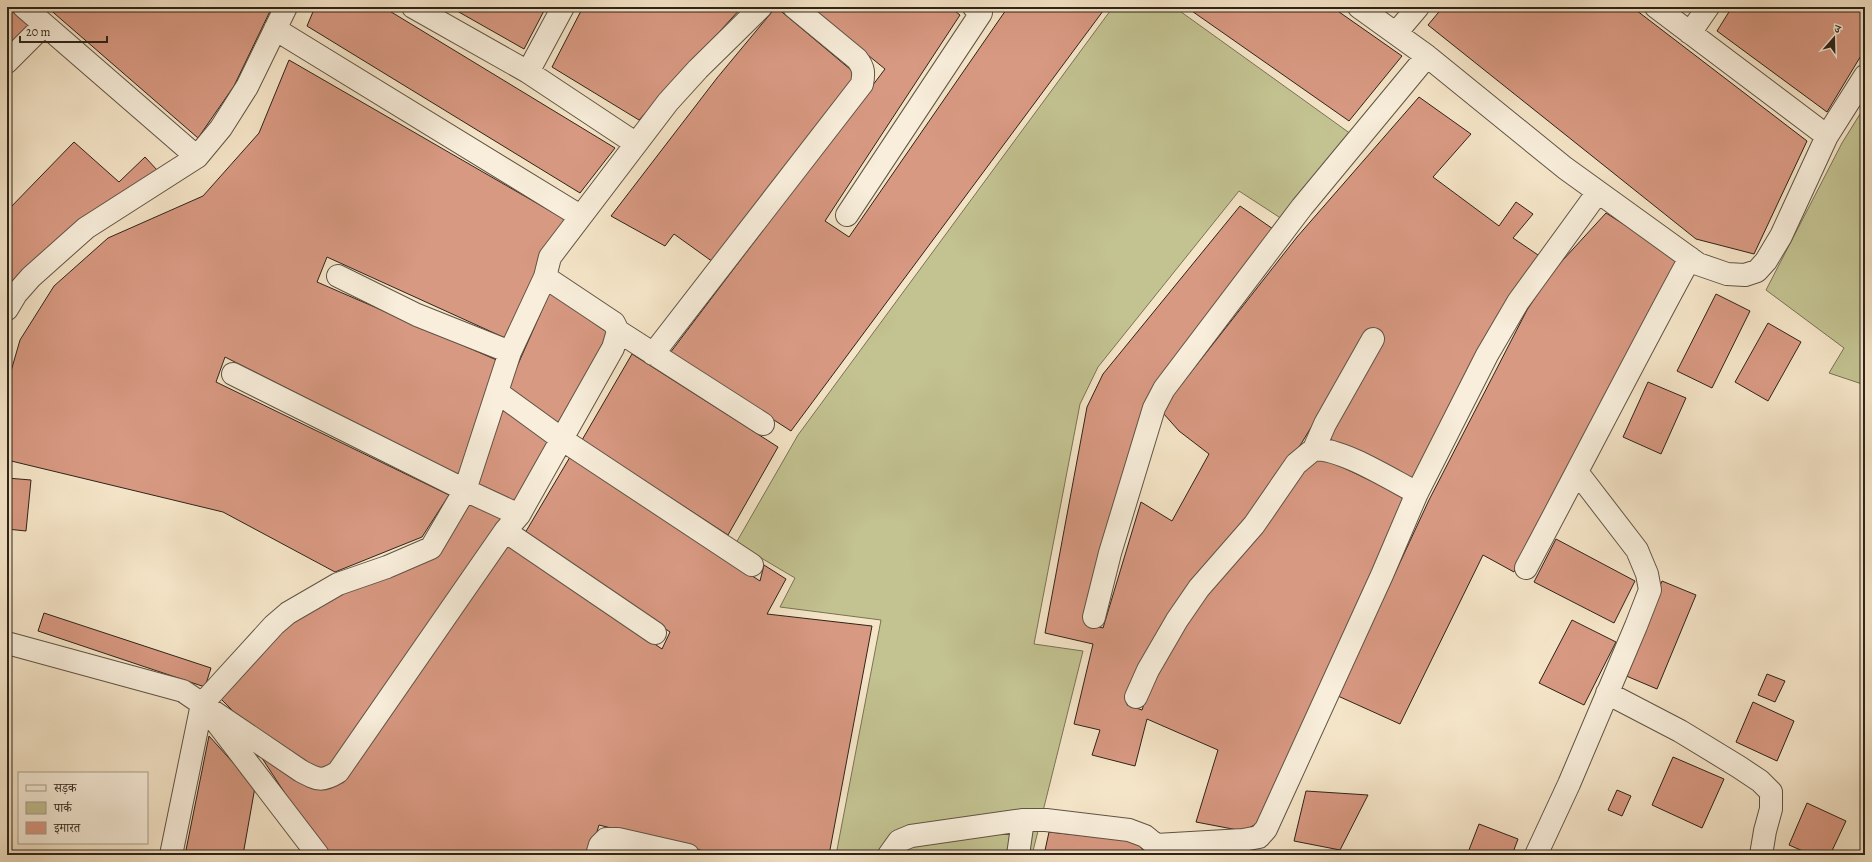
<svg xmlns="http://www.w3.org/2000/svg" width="1872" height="862" font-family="Alegreya,'Noto Serif Devanagari',serif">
	<rect width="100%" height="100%" fill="#f5e5c8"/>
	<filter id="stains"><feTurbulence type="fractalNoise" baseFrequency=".005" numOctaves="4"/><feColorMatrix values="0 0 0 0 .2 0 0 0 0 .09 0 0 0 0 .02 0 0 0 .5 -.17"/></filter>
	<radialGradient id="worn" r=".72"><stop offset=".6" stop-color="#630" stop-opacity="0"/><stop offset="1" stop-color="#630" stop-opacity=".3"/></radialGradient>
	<path fill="#c3c291" stroke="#787355" d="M1113,7H1178L1177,9L1351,134L1282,219L1239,191L1098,367L1080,404L1034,644L1083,651L1032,855H836L881,620L780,607L795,578L736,543L798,435Z
		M1865,106V385L1829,373L1844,348L1766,290L1842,143Z"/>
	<path fill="#d89982" stroke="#2e2419" d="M7,7L30,27L7,50Z
		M47,7H272L234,86L198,138Z
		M315,7H383L615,148L580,193L307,26Z
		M450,7H546L524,49Z
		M583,7H742L639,120L552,67Z
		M776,7L857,75L713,262L674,234L665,246L611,216L717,78Z
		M809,7H950L960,15L825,221L849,237L1008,7H1106L791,431L670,353L885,69Z
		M1190,7H1332L1402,56L1349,121L1189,9Z
		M1443,7H1632L1807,141L1754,254L1696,239L1428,25Z
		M1685,7H1693L1691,11Z
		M1732,7H1865V49L1827,112L1717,31Z
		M289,60L566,220L534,275L505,338L327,257L317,282L499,361L459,475L225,357L216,382L449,495L422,537L335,572L223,512L7,460V385L20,340L54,286L108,238L203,196L259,133Z
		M1419,97L1471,134L1433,177L1499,226L1516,202L1533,214L1513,238L1541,257L1413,482L1328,438L1384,337L1370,330L1301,444L1142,663L1127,705L1142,710L1154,674L1204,597L1309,465L1321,457L1407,498L1260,822L1243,831L1196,822L1218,750L1147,719L1135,766L1092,755L1100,730L1074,724L1093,644L1045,633L1087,407L1103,374L1240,206L1273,229L1147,405L1085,623L1103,628L1141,502L1172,521L1209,454L1179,431L1163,413L1173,395L1297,237Z
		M74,142L119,182L145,157L158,171L7,294V211Z
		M1606,213L1680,260L1514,572L1483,555L1400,724L1338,696L1429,500L1527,310L1552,272Z
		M550,292L608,333L559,427L507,389Z
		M1716,294L1750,311L1712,388L1677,371Z
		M1768,323L1801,342L1768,401L1735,382Z
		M632,354L778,447L728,535L582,440Z
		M1648,382L1686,398L1661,454L1623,437Z
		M502,402L554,443L518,508L474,488Z
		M570,457L760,581L764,565L786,579L767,614L872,626L829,855H720L599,825L590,855H330L301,818L260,755L326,789L344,782L508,545L662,649L670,632L525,533Z
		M7,478L31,480L26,531L7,529Z
		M468,499L509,518L335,767L317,773L254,732L219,697L291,620L338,592L437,554Z
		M1556,539L1635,581L1614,623L1534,582Z
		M1662,581L1696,595L1657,689L1624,675Z
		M44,613L211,668L205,687L38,631Z
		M1572,620L1616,642L1584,705L1539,683Z
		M1767,674L1785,681L1775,702L1758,695Z
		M1753,702L1794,721L1777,761L1736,742Z
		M209,736L255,787L243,855H185Z
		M1673,757L1724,779L1702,828L1652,805Z
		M1617,790L1631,796L1622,816L1608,810Z
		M1306,791L1368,795L1340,850L1294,841Z
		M1807,803L1846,821L1830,855H1812L1789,845Z
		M1479,824L1518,839L1512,855H1467Z
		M1049,832L1136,841L1147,855H1044Z
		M610,851L626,855H609Z"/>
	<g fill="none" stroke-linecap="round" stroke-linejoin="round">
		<g stroke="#605445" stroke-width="24">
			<path id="minor" d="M24,7L197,157
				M413,7L528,72L635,143
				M1359,7L1427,56L1565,168L1698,264L1727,274L1745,275L1757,271L1766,261L1781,236L1827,136L1865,76
				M1656,7L1827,136
				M275,29L580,216
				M1396,33L1418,7
				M1690,33L1708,7
				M7,62L44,25
				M528,72L563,7
				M847,215L981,13L974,7
				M338,276L417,315L510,352L545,277
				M7,309L16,294L31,277L86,228L197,157L221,128L247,87L286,7
				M618,331L763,424
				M653,354L862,84C864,73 864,68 857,59L794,7
				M233,374L465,490L519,515
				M497,392L563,440L752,565
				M1314,449L1325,424L1373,339
				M505,531L655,633
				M1526,568C1581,465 1634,361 1690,258
				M1094,617L1110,553L1154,408L1164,389L1302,207L1427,56
				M7,643L183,691L301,771C318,780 322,782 338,772L505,531L519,515L613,348L618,331L614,323L545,277L550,257L668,102L698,69L761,7
				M1607,693L1680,731L1739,767L1760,781L1771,792V809L1765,831L1761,855
				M1136,697L1148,670L1177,620L1199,588L1254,525L1296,464L1314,449C1343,449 1390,479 1417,493
				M214,719L318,855
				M1156,845L1243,840L1259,837L1266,829L1382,575L1417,493L1487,355L1518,302L1598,192
				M171,855L202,704L274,625L288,613L338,584L387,567L431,548L465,490L510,352
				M597,855L600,845L606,839H618L688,855
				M889,855L899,841L911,836L1023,820H1046L1129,830L1145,836L1156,845L1162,855
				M1018,855L1023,820
				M1536,855L1569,784L1636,626L1650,590L1647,574L1637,550L1577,472"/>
		</g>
		<use href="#minor" stroke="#f8eedb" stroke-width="22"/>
	</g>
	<rect width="1872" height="862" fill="none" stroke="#f5e5c8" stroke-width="24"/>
	<rect x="8" y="8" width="1856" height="846" fill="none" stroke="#2e2419" stroke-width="2"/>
	<rect x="12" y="12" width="1848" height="838" fill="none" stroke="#2e2419"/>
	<rect x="18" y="772" width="130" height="72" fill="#f8eedb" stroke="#a79d8d"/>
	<rect x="26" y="785" width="20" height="6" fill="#f8eedb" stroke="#a79d8d"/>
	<text x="54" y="792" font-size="12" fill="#2e2419">सड़क</text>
	<rect x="26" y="802" width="20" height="12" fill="#c3c291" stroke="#a79d8d"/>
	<text x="54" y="812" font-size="12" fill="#2e2419">पार्क</text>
	<rect x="26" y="822" width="20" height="12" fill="#d89982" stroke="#a79d8d"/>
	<text x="54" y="832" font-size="12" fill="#2e2419">इमारत</text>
	<g transform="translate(1834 38) rotate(20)" stroke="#f8eedb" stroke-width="3" paint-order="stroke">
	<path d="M0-3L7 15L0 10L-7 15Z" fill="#2e2419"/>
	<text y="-6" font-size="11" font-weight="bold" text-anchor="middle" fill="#2e2419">उ</text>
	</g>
	<path d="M20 36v6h87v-6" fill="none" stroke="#2e2419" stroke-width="2"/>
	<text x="26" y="36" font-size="12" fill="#2e2419" stroke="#f8eedb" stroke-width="3" paint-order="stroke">20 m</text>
	<rect width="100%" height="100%" filter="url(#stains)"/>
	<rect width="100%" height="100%" fill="url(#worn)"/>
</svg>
